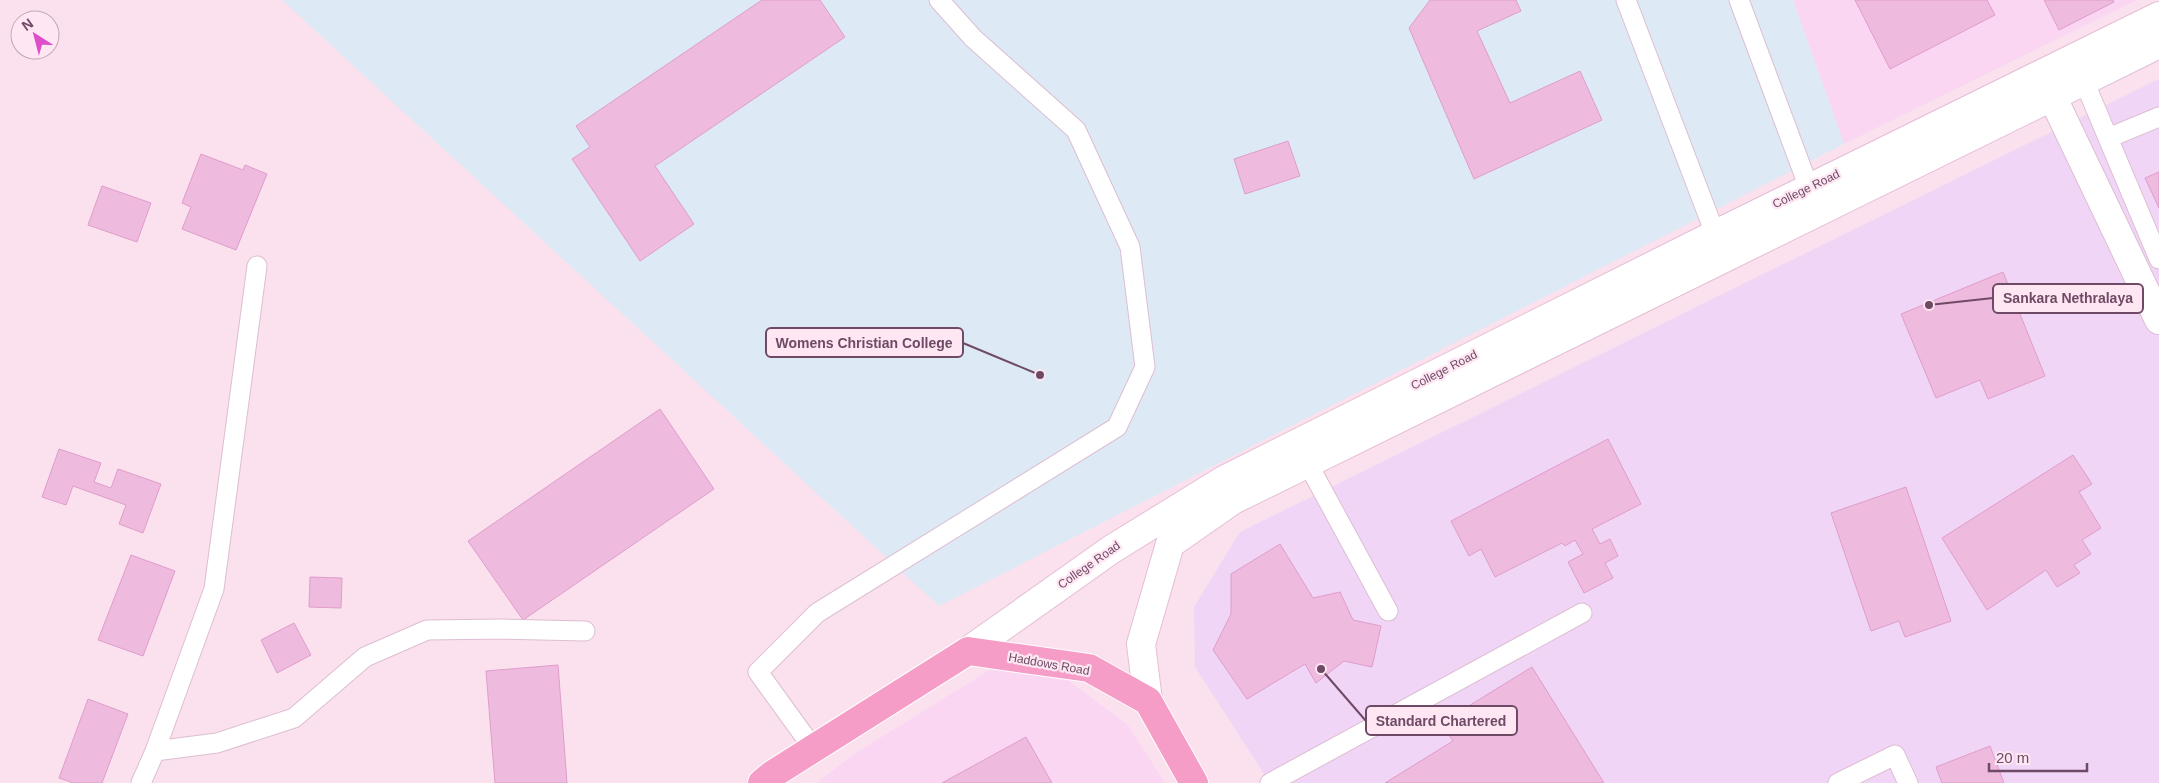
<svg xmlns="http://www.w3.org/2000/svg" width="2159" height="783" font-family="Arial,sans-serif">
	<rect width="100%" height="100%" fill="#fae1ed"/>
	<path fill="#fad6f3" d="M1793,0H2137L1844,144Z
		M998,665L1062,676L1128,725L1165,783H817L854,754Z"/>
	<path fill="#dee9f6" d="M282,0H1793L1844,144L939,606Z"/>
	<path fill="#f0d5f7" d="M2159,79V783H1270L1195,667L1194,607L1240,532Z"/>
	<path fill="#eebbde" stroke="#df9ccc" d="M762,0H820L845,37L655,166L694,224L640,261L572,159L590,147L576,126Z
		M1430,0H1516L1521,11L1477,31L1510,103L1580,71L1602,120L1474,179L1409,28Z
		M1855,0H1987L1995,15L1890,69Z
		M2044,0H2113L2114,2L2059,30Z
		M1288,141L1300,176L1245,194L1234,159Z
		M201,154L243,170L245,165L267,174L236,250L182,229L191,207L182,203Z
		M2159,172V208L2145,178Z
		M102,186L151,203L137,242L88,225Z
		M2003,272L2045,376L1988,399L1980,380L1936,398L1901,314Z
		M660,409L714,489L523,620L468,541Z
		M1608,439L1641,504L1592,529L1600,544L1610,539L1618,556L1605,563L1613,578L1584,593L1568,562L1583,554L1575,540L1565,546L1562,543L1495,577L1481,549L1469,556L1451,521Z
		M59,449L101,463L94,482L111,488L118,469L161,484L143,533L119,524L126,505L73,486L66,505L42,497Z
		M2073,455L2092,484L2079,492L2101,528L2082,540L2091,554L2074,565L2080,573L2057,587L2046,570L1987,610L1942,538Z
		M1906,487L1951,621L1905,637L1899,621L1871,631L1831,513Z
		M1280,544L1313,598L1340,592L1353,620L1381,626L1372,667L1344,661L1316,683L1305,664L1247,699L1213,650L1231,614V574Z
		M131,555L175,571L143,656L98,640Z
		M310,577L342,578L341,608L309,607Z
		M294,623L311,655L277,673L261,640Z
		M558,665L567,783H495L486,671Z
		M1532,667L1604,783H1385L1453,741L1441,723Z
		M88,699L128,714L102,783H73L59,778Z
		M1026,737L1052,783H942Z
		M1990,746L2004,783H1942L1936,767Z"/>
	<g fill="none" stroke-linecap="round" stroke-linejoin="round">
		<g stroke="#ddbed2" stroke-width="21">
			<path id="service" d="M1626,0L1719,244
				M1739,0L1809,188
				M2084,81L2108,138
				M2159,117L2108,138L2159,259
				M1308,464L1388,611
				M813,748L758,672L817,613L1117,427L1145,367L1130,247L1076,130L973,38L939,0
				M155,751L217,743L294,718L365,657L427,630L502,629L585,631
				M141,783L155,751L214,589L257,266
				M1270,783L1582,613
				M1838,783L1895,755L1908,783"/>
		</g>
		<g stroke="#ddbed2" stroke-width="30">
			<path id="minor" d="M2052,96L2159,320"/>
		</g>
		<g stroke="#e4bed6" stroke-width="30">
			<path id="secondary" d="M968,651L1112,549L1224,480L1714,235L2159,16
				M1148,701L1141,644L1170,544L1233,500L2159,44"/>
		</g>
		<g stroke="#fff" stroke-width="30">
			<path id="primary" d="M762,783L773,774L968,651L1089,668L1148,701L1194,783"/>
		</g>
		<use href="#service" stroke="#fff" stroke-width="19"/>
		<use href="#minor" stroke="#fff" stroke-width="28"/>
		<use href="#secondary" stroke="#fff" stroke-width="28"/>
		<use href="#primary" stroke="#f59dc7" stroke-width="28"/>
	</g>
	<g text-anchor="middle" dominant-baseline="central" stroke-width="4.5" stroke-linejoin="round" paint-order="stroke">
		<g font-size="12" fill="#6f4a66" stroke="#fee7f2">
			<text transform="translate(1806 189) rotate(-26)">College Road</text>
			<text transform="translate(1444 370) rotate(-27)">College Road</text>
			<text transform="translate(1089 565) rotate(-35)">College Road</text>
			<text transform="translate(1049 664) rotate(10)">Haddows Road</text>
		</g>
	</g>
	<path fill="none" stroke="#6f4a66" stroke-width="2" d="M1929 305L1993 298M1040 375L963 343M1321 669L1366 721"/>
	<g fill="#6f4a66" stroke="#fee7f2" stroke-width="2">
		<circle cx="1929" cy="305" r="5"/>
		<circle cx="1040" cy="375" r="5"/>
		<circle cx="1321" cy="669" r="5"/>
	</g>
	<g fill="#fee7f2" stroke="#6f4a66" stroke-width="2">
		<rect x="1993" y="284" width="150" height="29" rx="5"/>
		<rect x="766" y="328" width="197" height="29" rx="5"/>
		<rect x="1366" y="706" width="151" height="29" rx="5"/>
	</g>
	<g font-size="14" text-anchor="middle" font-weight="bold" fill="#6f4a66">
		<text x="2068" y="303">Sankara Nethralaya</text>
		<text x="864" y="348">Womens Christian College</text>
		<text x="1441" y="726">Standard Chartered</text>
	</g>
	<g transform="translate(35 35) rotate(324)"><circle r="24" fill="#fee7f2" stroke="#c5a8ba"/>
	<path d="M0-4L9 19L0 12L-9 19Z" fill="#dd4ecb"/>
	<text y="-8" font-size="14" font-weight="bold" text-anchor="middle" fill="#6f4a66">N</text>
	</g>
	<path d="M1989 763v8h98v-8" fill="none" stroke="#6f4a66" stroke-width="2.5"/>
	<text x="1996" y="763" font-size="15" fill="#6f4a66" stroke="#fee7f2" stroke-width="4" paint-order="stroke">20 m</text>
</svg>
